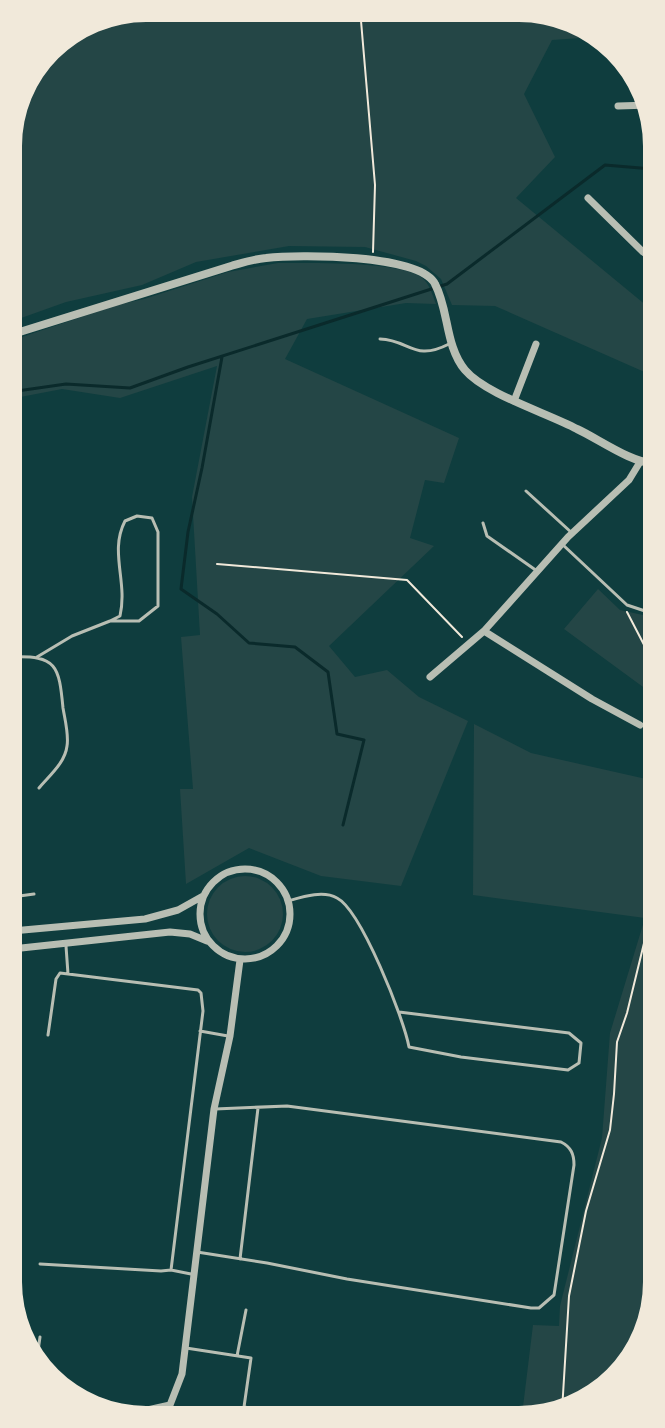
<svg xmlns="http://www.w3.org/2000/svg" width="665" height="1428" font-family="Helvetica,sans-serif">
	<rect width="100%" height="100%" fill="#0f3d3e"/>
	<path fill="#244646" d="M146,8L546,11L595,37L552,40L524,94L555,157L516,198L653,311V368L649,374L495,306L452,305L441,279L426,266L416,261L365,247L289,246L196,262L142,285L66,302L10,322L9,129L55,43Z
		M278,263C309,263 399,261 421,277C430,284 432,294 436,304L406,303L307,319L285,359L459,438L444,483L425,480L410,538L434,546L329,646L355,677L387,670L419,697L468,721L401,886L321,876L249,848L186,884L180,789H193L181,637L200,635L192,497L217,366L120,398L62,389L10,399V341L117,305L144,299L228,272Z
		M654,585V695L564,629L598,589L620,610L643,615Z
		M474,724L531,753L655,781L657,1291L623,1373L555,1415H522L533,1325L559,1326L560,1306L602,1138L610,1033L645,918L473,895Z
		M207 914a38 38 0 1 1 76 0a38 38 0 1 1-76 0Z"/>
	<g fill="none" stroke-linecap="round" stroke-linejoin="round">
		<path stroke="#0a2a2b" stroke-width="3" d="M222,357L202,468L188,532L181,589L217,614L249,643L295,647L328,672L337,734L364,740L343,825
			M10,392L66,384L130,388L188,367L447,284L605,165L652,169"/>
		<path stroke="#f1e9da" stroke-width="2" d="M360,9L375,185L373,252
			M217,564L407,580L462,637
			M627,612L654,664
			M647,729L655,737
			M562,1411L569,1296L586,1211L610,1130L614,1094L617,1042L627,1013L655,898"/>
		<path stroke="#b8beb3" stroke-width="3" d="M380,339C410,340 414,362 449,344
			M526,491L572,533
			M483,523L487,536L537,571
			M562,544L627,605L654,614
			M11,657C57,655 59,666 63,708C65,720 69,735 67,746C65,763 49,776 39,788
			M37,657L72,636L110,621L120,616C128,581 109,552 125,521L137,516L152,518L158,532V606L139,621H110
			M12,897L34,894
			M12,900L15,930
			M288,901C302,897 323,890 337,898C361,910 404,1019 409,1047L461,1057L568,1070L579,1063L581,1043L569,1033L399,1012
			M66,946L68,974
			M200,1031L228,1036
			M48,1035L56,979L60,973L198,990L201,993L203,1011L171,1270
			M16,1047L18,993L17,949
			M197,1252L267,1263L347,1279L531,1308H539L554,1295L574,1165C574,1154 571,1147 561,1142L287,1106L215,1109
			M240,1259L258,1108
			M40,1264L161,1271L171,1270L191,1274
			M186,1348L251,1358L244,1407L298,1416
			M237,1356L246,1310
			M37,1358L40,1337"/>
		<path stroke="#b8beb3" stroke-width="7" d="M618,106L650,105
			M588,198L643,252L653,259
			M514,401L536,344
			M484,631L592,699L640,725
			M430,677L484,631L568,537L629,480L640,462
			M200 914a45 45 0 1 1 90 0a45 45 0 1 1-90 0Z
			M12,931L145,919L178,910L203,896
			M12,949L170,932L190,934L207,941
			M103,1409L134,1413L170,1405L182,1374L214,1109L230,1036L240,960"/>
		<path stroke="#b8beb3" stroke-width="8" d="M10,335L231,266C242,263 254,259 266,258C298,254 420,254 435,284C449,310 445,346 465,370C485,394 547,413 577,429C597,438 633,464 654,463"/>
	</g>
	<path d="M0 0H665V1428H0ZM146 22H519A124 124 0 0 1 643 146V1282A124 124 0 0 1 519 1406H146A124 124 0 0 1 22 1282V146A124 124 0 0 1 146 22Z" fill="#f1e9da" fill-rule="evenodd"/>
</svg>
